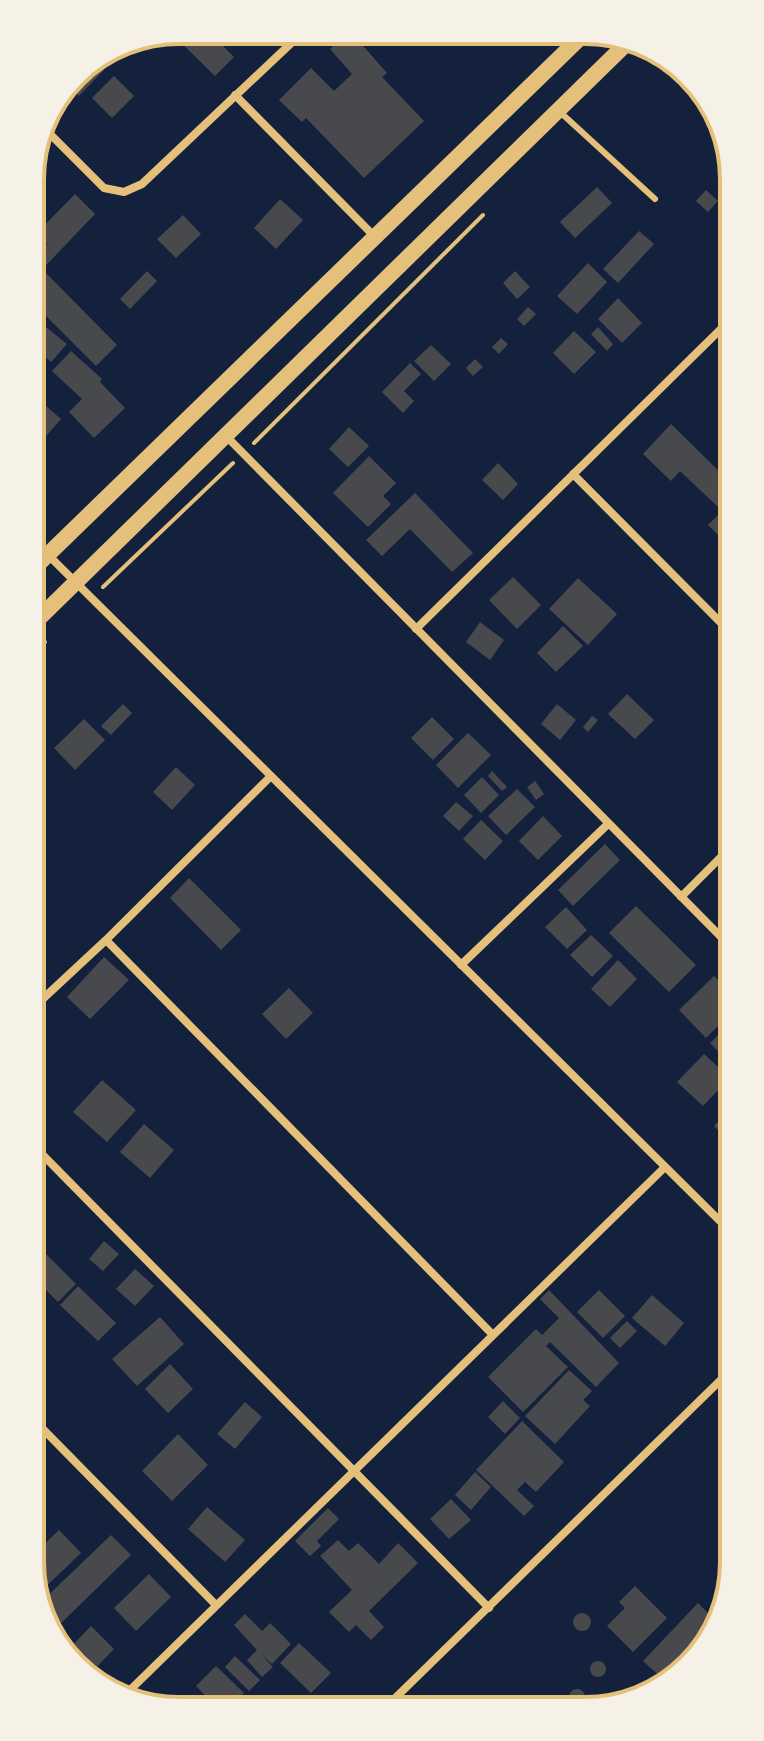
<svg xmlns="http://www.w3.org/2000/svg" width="764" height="1741" font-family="'IBM Plex Sans',sans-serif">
	<rect width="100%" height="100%" fill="#14213d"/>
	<path fill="#48494c" d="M179,30H207L234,57L215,76L171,33Z
		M350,31L387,73L382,77L424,121L364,178L306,118L302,122L279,100L311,68L334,91L352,74L330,49Z
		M96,62L104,70L79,96L67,84L80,67Z
		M114,76L134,96L112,118L92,98Z
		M722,128L729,141V151L714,136Z
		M597,187L612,203L575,238L560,222Z
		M706,190L718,201L708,212L696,201Z
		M75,194L95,214L31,281V239L35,234L50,247L37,233Z
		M280,199L303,220L276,249L254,228Z
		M183,215L201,234L176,258L157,239Z
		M639,231L654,244L618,283L603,269Z
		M588,263L607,282L577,314L557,296Z
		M147,271L157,281L130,309L120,299Z
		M515,271L530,287L517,299L503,283Z
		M46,273L117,345L96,366L31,301V287Z
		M618,298L642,323L622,343L598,319Z
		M528,307L536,314L524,326L517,319Z
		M46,327L67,344L51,362L31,345Z
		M598,327L613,344L607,351L591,334Z
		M574,331L596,352L574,374L553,353Z
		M501,338L508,344L499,354L492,347Z
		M431,345L451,364L434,381L414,361Z
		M71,351L102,379L100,382L125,408L94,438L69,412L82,399L52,371Z
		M475,359L483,367L473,376L466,368Z
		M410,363L421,374L404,391L414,401L403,413L382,392Z
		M31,393L61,419L33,451L31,449Z
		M671,424L730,482V496L719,508L680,471L671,481L643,454Z
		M349,427L369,446L348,467L329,449Z
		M369,456L396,483L383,496L391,504L368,527L333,493Z
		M498,463L518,484L503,500L482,480Z
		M415,493L473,553L452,572L410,529L382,556L366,540Z
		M730,503V541L728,538L725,542L708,525Z
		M513,577L541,605L517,629L489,600Z
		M578,578L617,614L588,645L549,609Z
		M480,622L504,640L490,660L466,642Z
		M563,626L583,646L556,672L537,653Z
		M627,694L654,720L635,739L608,714Z
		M123,704L132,713L111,735L101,726Z
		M557,704L576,720L560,740L541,724Z
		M592,716L598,720L588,732L583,727Z
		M432,717L454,739L433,760L411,738Z
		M84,719L105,740L75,770L54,748Z
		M468,733L491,755L458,788L436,765Z
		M176,767L195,785L172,810L153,792Z
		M492,771L507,787L502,791L488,776Z
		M482,777L499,795L481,813L464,795Z
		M535,781L544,794L536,800L527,787Z
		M517,789L535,807L506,835L488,816Z
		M456,802L473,816L459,831L443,816Z
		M543,816L562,836L538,860L519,841Z
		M481,820L503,841L485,860L463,839Z
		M605,844L620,860L573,906L558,890Z
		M189,878L241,930L221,950L170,898Z
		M636,906L696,965L669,992L609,933Z
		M566,907L587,930L567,949L545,927Z
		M591,935L613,956L592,977L570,955Z
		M104,957L129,980L90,1019L67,997Z
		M618,960L637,979L610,1007L591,989Z
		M714,976L732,994V1012L706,1038L679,1010Z
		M289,988L313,1013L286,1039L262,1014Z
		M729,1024L732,1027V1056L727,1061L710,1043Z
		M704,1054L730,1078L703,1106L677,1082Z
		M102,1080L136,1110L107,1142L73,1112Z
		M732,1108V1143L714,1126Z
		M144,1124L174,1150L150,1178L120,1152Z
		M104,1241L119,1254L103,1271L89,1259Z
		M41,1249L76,1284L58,1302L34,1278V1256Z
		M135,1269L154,1286L135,1306L116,1289Z
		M78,1286L116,1323L98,1341L60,1305Z
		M549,1290L619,1363L596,1387L550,1342L546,1346L568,1367L523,1412L488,1377L536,1329L542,1335L559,1318L540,1299Z
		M599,1290L625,1316L603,1338L577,1312Z
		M652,1295L684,1323L665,1346L632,1318Z
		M160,1317L184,1344L137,1386L112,1359Z
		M627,1321L637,1331L620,1348L610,1338Z
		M170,1364L193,1389L168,1413L145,1389Z
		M569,1370L592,1391L583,1400L590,1406L555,1444L525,1416Z
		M503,1401L520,1418L505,1434L488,1417Z
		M245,1402L262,1417L235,1449L217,1434Z
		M522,1421L564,1462L536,1492L525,1482L517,1490L534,1506L524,1516L476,1470Z
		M178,1434L208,1465L172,1501L142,1471Z
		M475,1472L491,1487L471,1510L455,1495Z
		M35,1499L46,1512L35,1522Z
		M451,1499L471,1520L449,1539L430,1519Z
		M207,1507L245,1540L225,1562L188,1529Z
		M328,1508L339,1519L317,1541L321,1546L310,1556L295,1541Z
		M59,1530L81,1553L35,1597V1553Z
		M111,1535L131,1555L54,1630L38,1605Z
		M338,1540L349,1551L358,1543L379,1564L398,1543L418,1563L369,1611L384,1627L371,1640L356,1625L349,1632L329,1612L352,1590L320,1556Z
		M149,1574L171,1597L136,1631L114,1608Z
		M635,1586L667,1618L633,1652L607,1626L625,1608L619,1602Z
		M698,1603L714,1619L698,1658L664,1680L643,1661Z
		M573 1622a9 9 0 1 1 18 0a9 9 0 1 1-18 0Z
		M245,1614L262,1631L270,1623L291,1644L272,1664L261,1654L273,1667L262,1677L247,1660L257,1650L234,1625Z
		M91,1626L114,1649L87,1677L80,1674L67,1651Z
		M299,1643L331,1673L311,1693L280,1663Z
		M235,1656L260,1680L249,1691L225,1667Z
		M590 1669a8 8 0 1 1 16 0a8 8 0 1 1-16 0Z
		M216,1666L244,1693L229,1708H217L196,1686Z
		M569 1697a8 8 0 1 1 16 0a8 8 0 1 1-16 0Z
		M148,1691L165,1708H151L138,1702Z"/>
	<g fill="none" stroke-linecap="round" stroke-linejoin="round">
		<path stroke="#e5c07b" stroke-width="4" d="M254,443L483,215
			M103,587L233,463
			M32,654L45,642"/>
		<path stroke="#e5c07b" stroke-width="6" d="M560,112L655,199"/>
		<path stroke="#e5c07b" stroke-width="8" d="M235,95L375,237
			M42,126L104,188L124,192L142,184L304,31
			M226,436L732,948
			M573,474L731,633
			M32,539L733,1234
			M416,629L730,320
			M681,897L731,847
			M106,940L493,1335
			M461,965L608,824
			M33,1008L106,940L271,776
			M34,1146L489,1608
			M34,1420L216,1605
			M125,1695L665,1167
			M386,1707L733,1368"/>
		<path stroke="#e5c07b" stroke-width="16" d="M32,570L585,33
			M32,625L629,41"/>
	</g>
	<path d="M0 0H764V1741H0ZM179 44H585A135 135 0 0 1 720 179V1562A135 135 0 0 1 585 1697H179A135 135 0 0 1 44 1562V179A135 135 0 0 1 179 44Z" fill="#f6f1e7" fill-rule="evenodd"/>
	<path fill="none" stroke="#e5c07b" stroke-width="4" d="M179 44H585A135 135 0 0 1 720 179V1562A135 135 0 0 1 585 1697H179A135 135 0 0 1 44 1562V179A135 135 0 0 1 179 44Z"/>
</svg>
